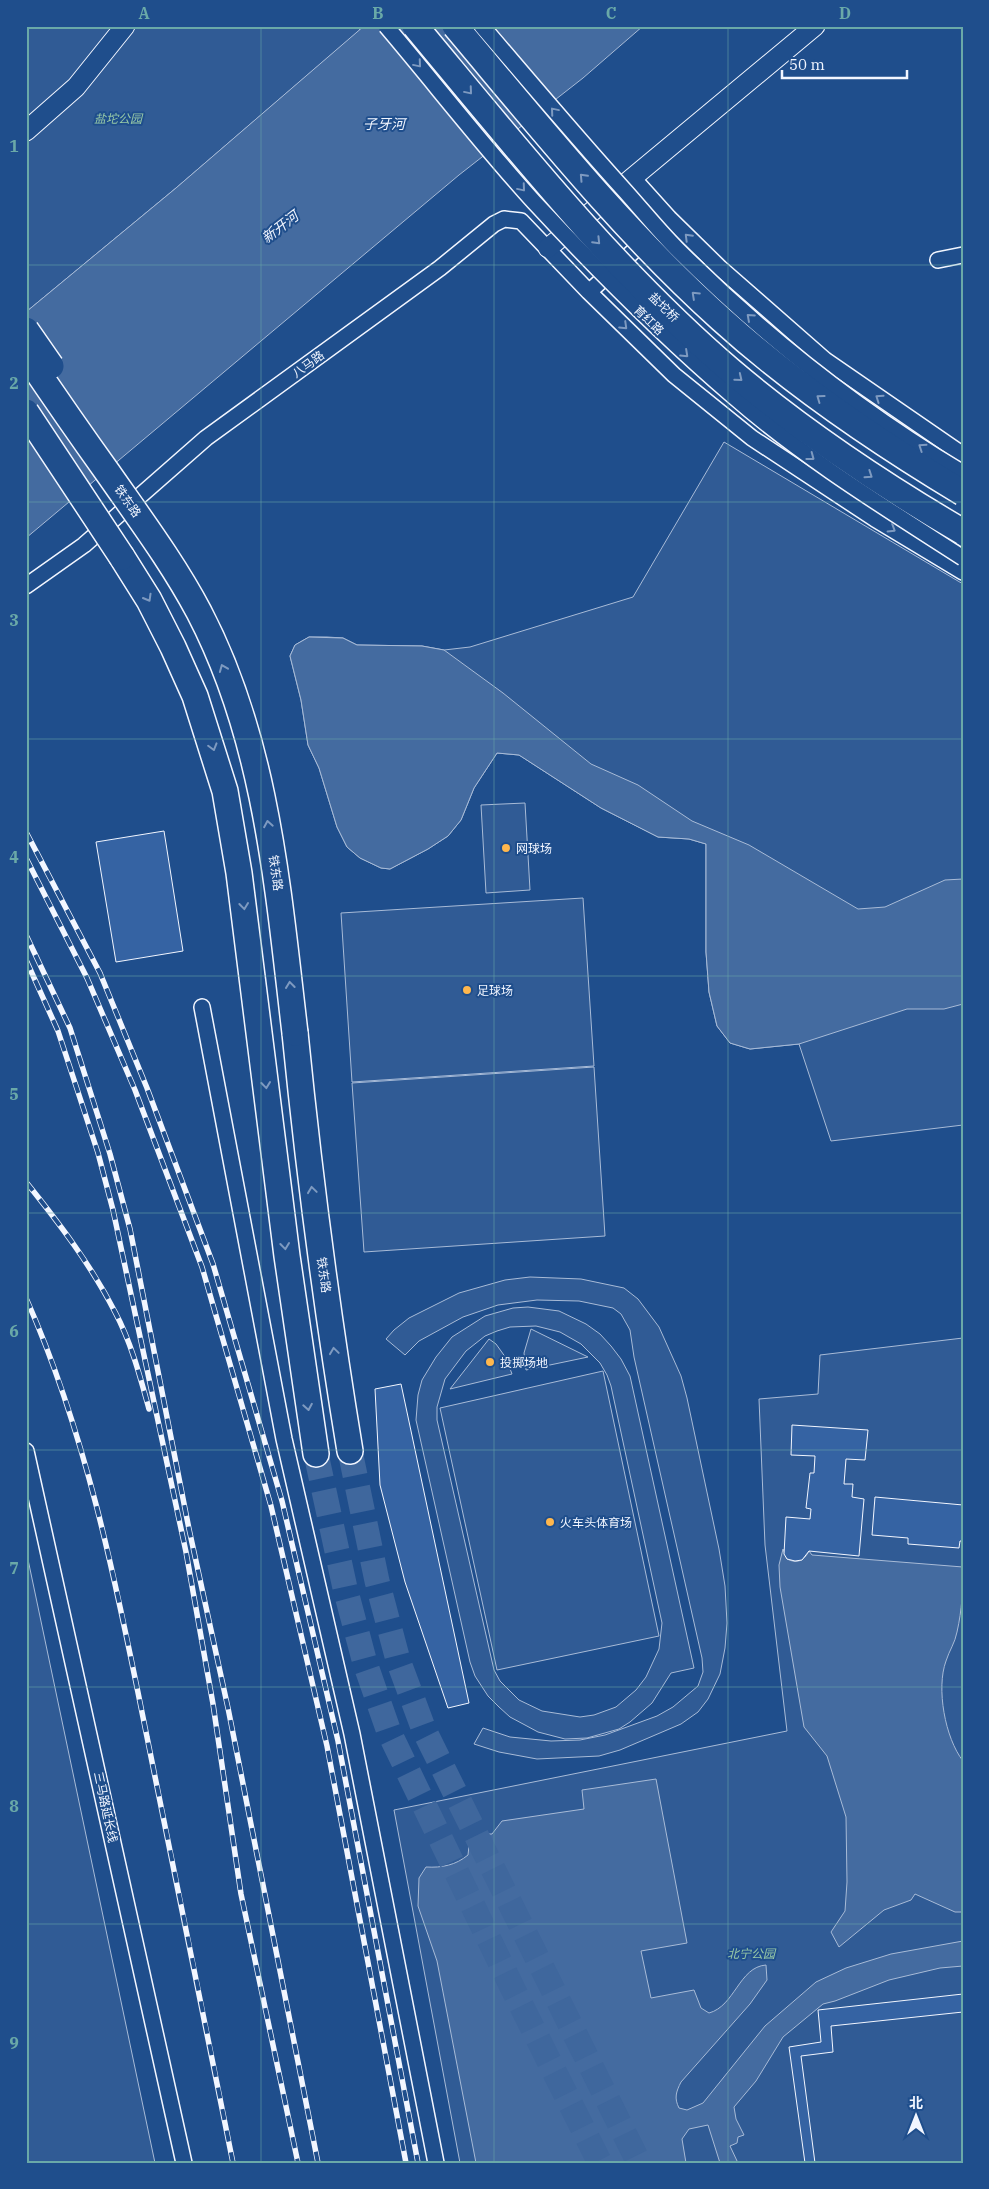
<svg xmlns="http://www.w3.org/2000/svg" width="989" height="2189" font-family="'IBM Plex Serif','Noto Sans SC',serif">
	<rect width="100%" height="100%" fill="#1f4e8c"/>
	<path fill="#305b95" stroke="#a8bbd7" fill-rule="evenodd" d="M26,26H356L360,30L176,188L26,312Z
		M724,442L963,584V1125L831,1141L799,1044L750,1049L730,1043L717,1026L709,992L706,952V844L689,839L658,837L601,808L519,755L497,753L474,788L461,820L448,836L428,849L390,869L381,868L360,858L347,847L337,827L319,768L308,745L301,700L290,656L295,645L309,637H327L343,638L357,645L422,646L444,650L470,647L633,597Z
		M525,803L530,890L486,893L481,805Z
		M583,898L594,1066L352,1082L341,913Z
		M594,1067L605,1236L364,1252L352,1083Z
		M530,1277L581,1279L624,1288L638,1299L659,1327L681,1376L687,1398L719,1549L725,1586L727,1623L725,1648L720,1674L708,1699L698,1712L681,1724L620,1750L599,1756L537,1759L499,1752L474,1744L483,1728L510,1737L551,1741L580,1740L605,1735L657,1716L673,1707L698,1686L703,1672L702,1658L634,1357L630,1330L621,1314L613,1308L579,1301L537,1300L498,1305L463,1317L419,1341L405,1355L386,1339L394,1330L409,1318L459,1293L505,1280Z
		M528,1307L559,1311L586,1324L600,1334L611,1346L621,1359L630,1376L694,1668L671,1673L652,1703L630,1722L619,1729L587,1738L565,1739L538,1732L525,1725L510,1717L499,1707L488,1696L475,1676L470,1662L416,1420L418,1395L422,1380L436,1357L452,1337L485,1316L513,1308ZM536,1326L560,1332L581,1344L600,1363L607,1375L611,1386L662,1623L659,1649L646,1677L636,1690L616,1707L594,1715L580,1717L542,1711L519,1700L500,1681L494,1670L437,1420V1407L445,1379L466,1351L485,1336L497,1331L510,1327Z
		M531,1329L588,1357L526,1370L524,1353Z
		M963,1338V2163H460L394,1810L787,1731L765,1545L759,1399L818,1394L820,1355Z
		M489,1339L496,1344L506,1358L512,1374L450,1389Z
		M603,1371L659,1636L497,1670L440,1408Z
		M26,1550L155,2163H26Z"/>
	<path fill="#446ba0" stroke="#a8bbd7" d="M364,26H643L583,78L459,175L26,538V312L176,188Z
		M309,637L343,638L357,645L422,646L444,650L503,693L591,764L638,785L692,821L749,845L858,909L885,907L945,880L963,879V1004L944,1009H907L799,1044L750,1049L730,1043L717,1026L709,992L706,952V844L689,839L658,837L601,808L519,755L497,753L474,788L461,820L448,836L428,849L390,869L381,868L360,858L347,847L337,827L319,768L308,745L301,700L290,656L295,645Z
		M783,1549L787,1559C797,1564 804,1561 809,1551L812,1555L963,1567C963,1589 962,1610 957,1632C955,1643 949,1651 946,1661C936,1688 945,1738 963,1761V1912H955L915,1894L911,1900L884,1910L839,1947L831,1932L845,1911L847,1882L846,1817L827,1756L804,1727L780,1587L779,1565Z
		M656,1779L687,1943L641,1951L651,1998L694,1990L701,2008L709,2013C735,2006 739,1967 766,1965L767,1980L750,2004L681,2082C676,2092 674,2098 679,2108L687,2110L703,2103L765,2026L816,1982L846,1968L891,1954L963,1941V1966L940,1968L889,1980L835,2001L823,2004L783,2037L756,2081L734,2107L736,2119L744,2135L738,2137L737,2143L730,2146L738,2163H720L708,2125L689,2129L682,2139L686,2163H476L437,1961L418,1906L419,1878L426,1867C442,1868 456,1865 468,1855L469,1846L483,1834H492L502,1821L584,1809L582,1790Z"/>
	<path fill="#3563a3" stroke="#f2f6ff" d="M164,831L183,951L116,962L96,842Z
		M401,1384L469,1703L448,1708L405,1582L380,1485L375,1389Z
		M792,1425L868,1430L865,1460L846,1459L844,1484H853L852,1497L864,1499L859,1556L809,1551L802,1560L795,1561L787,1559L784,1554L786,1517L810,1519L811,1509L806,1508L810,1473H814L815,1456L791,1455Z
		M875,1497L963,1505V1541H960L959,1548L908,1544V1538L872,1535Z
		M963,1994V2012L831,2026L833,2052L801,2056L815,2163H805L789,2047L821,2042L818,2010Z"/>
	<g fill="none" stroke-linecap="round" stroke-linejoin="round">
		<path stroke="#3f679d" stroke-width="25" stroke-dasharray="25 12" stroke-linecap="butt" d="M350,1451L377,1581L398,1660L424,1730L639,2163
			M316,1454L345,1588L365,1663L389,1732L511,1985L600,2163"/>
		<g stroke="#f2f6ff" stroke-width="18">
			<path id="minor" d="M633,178L669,218L720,268L825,360L963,455
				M938,260L963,255
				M589,292L649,237
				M26,586L84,545L206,438L440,268L494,224L504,219L521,221L589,292L674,375L752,438L875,519L963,572
				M202,1007L284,1439L352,1734L436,2163
				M26,1451L184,2163"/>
		</g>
		<g stroke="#f2f6ff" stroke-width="21">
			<path id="tertiary" d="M26,131L76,87L125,26
				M548,248L815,26"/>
		</g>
		<g stroke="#f2f6ff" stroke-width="28">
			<path id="trunk" d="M122,557L149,600L173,647L195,696L225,791L239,873L287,1256L316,1454
				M295,1033C309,1173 327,1312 350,1451"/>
		</g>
		<use href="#minor" stroke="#1f4e8c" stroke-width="15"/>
		<use href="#tertiary" stroke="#1f4e8c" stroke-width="19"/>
		<use href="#trunk" stroke="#1f4e8c" stroke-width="25"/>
		<g stroke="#f2f6ff" stroke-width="5.5">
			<path id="rail" d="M26,832L100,973L147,1088L213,1264L282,1501L338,1741L418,2163
				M26,858L87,978L135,1090L202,1267L271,1506L327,1746L406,2163
				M26,935L70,1028L110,1154L130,1229L189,1529L228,1708L318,2163
				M26,960L58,1031L98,1153L113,1210L186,1552L213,1704L241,1894L298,2163
				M26,1182C59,1223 91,1265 115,1312C131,1342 140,1376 149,1409
				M26,1298C88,1438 117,1588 147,1737C176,1879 205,2021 233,2163"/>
		</g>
		<use href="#rail" stroke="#1f4e8c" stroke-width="4" stroke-dasharray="11" stroke-linecap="butt"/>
		<g stroke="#f2f6ff" stroke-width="18" stroke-linecap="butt">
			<path id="minor-bridge" d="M386,26C436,85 483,146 534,202C597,270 663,336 733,396C804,458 884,507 963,558
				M482,26C530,82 577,138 626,192C643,211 659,231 677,249C762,334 859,411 963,473"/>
		</g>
		<g stroke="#f2f6ff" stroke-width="28" stroke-linecap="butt">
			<path id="trunk-bridge" d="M415,26C515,146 612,269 731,371C803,432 881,484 963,532
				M455,26C540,127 623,231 721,319C795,386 878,442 963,493
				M26,330L51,366
				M26,355C53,395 80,434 108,473C140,519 173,563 199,612C267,742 278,890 295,1033
				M26,412L122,557"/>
		</g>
		<use href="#minor-bridge" stroke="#1f4e8c" stroke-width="15"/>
		<use href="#trunk-bridge" stroke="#1f4e8c" stroke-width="25"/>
	</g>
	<defs><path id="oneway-chevron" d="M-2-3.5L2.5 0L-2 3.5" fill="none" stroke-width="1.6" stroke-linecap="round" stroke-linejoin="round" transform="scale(1.25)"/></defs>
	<g stroke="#7e9ac0">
		<use href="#oneway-chevron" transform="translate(418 64) rotate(50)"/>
		<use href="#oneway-chevron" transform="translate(469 91) rotate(50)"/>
		<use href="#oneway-chevron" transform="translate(554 111) rotate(-130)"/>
		<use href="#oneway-chevron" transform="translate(583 177) rotate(-133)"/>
		<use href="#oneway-chevron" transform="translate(522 188) rotate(50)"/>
		<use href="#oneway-chevron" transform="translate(688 237) rotate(-135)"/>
		<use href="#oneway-chevron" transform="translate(597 241) rotate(46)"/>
		<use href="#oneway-chevron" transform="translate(695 295) rotate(-137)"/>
		<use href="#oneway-chevron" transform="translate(750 317) rotate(-138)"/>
		<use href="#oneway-chevron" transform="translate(624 326) rotate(44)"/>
		<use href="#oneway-chevron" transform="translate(685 354) rotate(43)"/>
		<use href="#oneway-chevron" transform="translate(739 378) rotate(39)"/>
		<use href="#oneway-chevron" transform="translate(820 398) rotate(-144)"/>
		<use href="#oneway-chevron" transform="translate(879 398) rotate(-145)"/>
		<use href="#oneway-chevron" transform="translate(922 447) rotate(-146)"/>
		<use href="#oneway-chevron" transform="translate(811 457) rotate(37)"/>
		<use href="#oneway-chevron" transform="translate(869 475) rotate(34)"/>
		<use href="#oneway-chevron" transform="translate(892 529) rotate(32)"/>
		<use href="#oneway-chevron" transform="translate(148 598) rotate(60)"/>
		<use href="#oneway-chevron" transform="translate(223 668) rotate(-112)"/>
		<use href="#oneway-chevron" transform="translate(213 747) rotate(74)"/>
		<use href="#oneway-chevron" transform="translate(268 824) rotate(-100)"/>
		<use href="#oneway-chevron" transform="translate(244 906) rotate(83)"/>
		<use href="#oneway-chevron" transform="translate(290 985) rotate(-97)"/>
		<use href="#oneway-chevron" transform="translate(266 1085) rotate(83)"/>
		<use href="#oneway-chevron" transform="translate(312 1190) rotate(-98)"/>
		<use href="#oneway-chevron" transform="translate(285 1246) rotate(83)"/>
		<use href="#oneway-chevron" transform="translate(334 1351) rotate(-98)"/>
		<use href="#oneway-chevron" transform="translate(308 1407) rotate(80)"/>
	</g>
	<path fill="none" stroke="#6aa9a8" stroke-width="1" stroke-opacity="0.55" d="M261,26V2163M494,26V2163M728,26V2163M26,265H963M26,502H963M26,739H963M26,976H963M26,1213H963M26,1450H963M26,1687H963M26,1924H963"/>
	<g fill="#ffb74d" stroke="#1f4e8c" stroke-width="2">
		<circle cx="506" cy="848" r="5"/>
		<circle cx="467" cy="990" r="5"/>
		<circle cx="490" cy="1362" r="5"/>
		<circle cx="550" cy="1522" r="5"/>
	</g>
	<g text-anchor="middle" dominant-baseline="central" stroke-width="4" stroke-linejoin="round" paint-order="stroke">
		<g font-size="12" font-style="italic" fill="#97c8a6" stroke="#1f4e8c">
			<text x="118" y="118">盐坨公园</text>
			<text x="751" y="1953">北宁公园</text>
		</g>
		<g font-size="12" fill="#f2f6ff" stroke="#1f4e8c">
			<text transform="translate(664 307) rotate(44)">盐坨桥</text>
			<text transform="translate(649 320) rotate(44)">育红路</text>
			<text transform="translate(308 364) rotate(-36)">八马路</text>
			<text transform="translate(128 501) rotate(55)">铁东路</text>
			<text transform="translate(276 873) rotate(82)">铁东路</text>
			<text transform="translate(324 1275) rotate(82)">铁东路</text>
			<text transform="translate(106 1807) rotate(78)">三马路延长线</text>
		</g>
		<g font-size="12" fill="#f2f6ff" stroke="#1f4e8c" text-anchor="start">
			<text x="516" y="848">网球场</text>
			<text x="477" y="990">足球场</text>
			<text x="500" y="1362">投掷场地</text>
			<text x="560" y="1522">火车头体育场</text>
		</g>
		<g font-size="14" font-style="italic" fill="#f2f6ff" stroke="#1f4e8c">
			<text x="384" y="124">子牙河</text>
			<text transform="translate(280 227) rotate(-38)">新开河</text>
		</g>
	</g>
	<rect width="989" height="2189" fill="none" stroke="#1f4e8c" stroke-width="55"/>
	<g transform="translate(916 2116)" stroke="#1f4e8c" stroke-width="4" paint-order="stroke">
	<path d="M0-4L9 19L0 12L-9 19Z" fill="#f2f6ff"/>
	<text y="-8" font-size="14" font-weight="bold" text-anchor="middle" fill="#f2f6ff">北</text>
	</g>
	<path d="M782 70v8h125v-8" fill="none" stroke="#f2f6ff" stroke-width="2.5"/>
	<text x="789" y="70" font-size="15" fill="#f2f6ff" stroke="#1f4e8c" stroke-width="4" paint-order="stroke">50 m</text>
	<rect x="28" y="28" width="934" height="2134" fill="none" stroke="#6aa9a8" stroke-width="2"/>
	<g font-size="16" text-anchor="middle" font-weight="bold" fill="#6aa9a8">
		<text x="144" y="19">A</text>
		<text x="378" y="19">B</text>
		<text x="611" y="19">C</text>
		<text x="845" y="19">D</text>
		<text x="14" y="152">1</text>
		<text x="14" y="389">2</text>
		<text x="14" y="626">3</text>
		<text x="14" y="863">4</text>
		<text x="14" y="1100">5</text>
		<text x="14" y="1337">6</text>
		<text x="14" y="1574">7</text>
		<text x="14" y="1812">8</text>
		<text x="14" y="2049">9</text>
	</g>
</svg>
